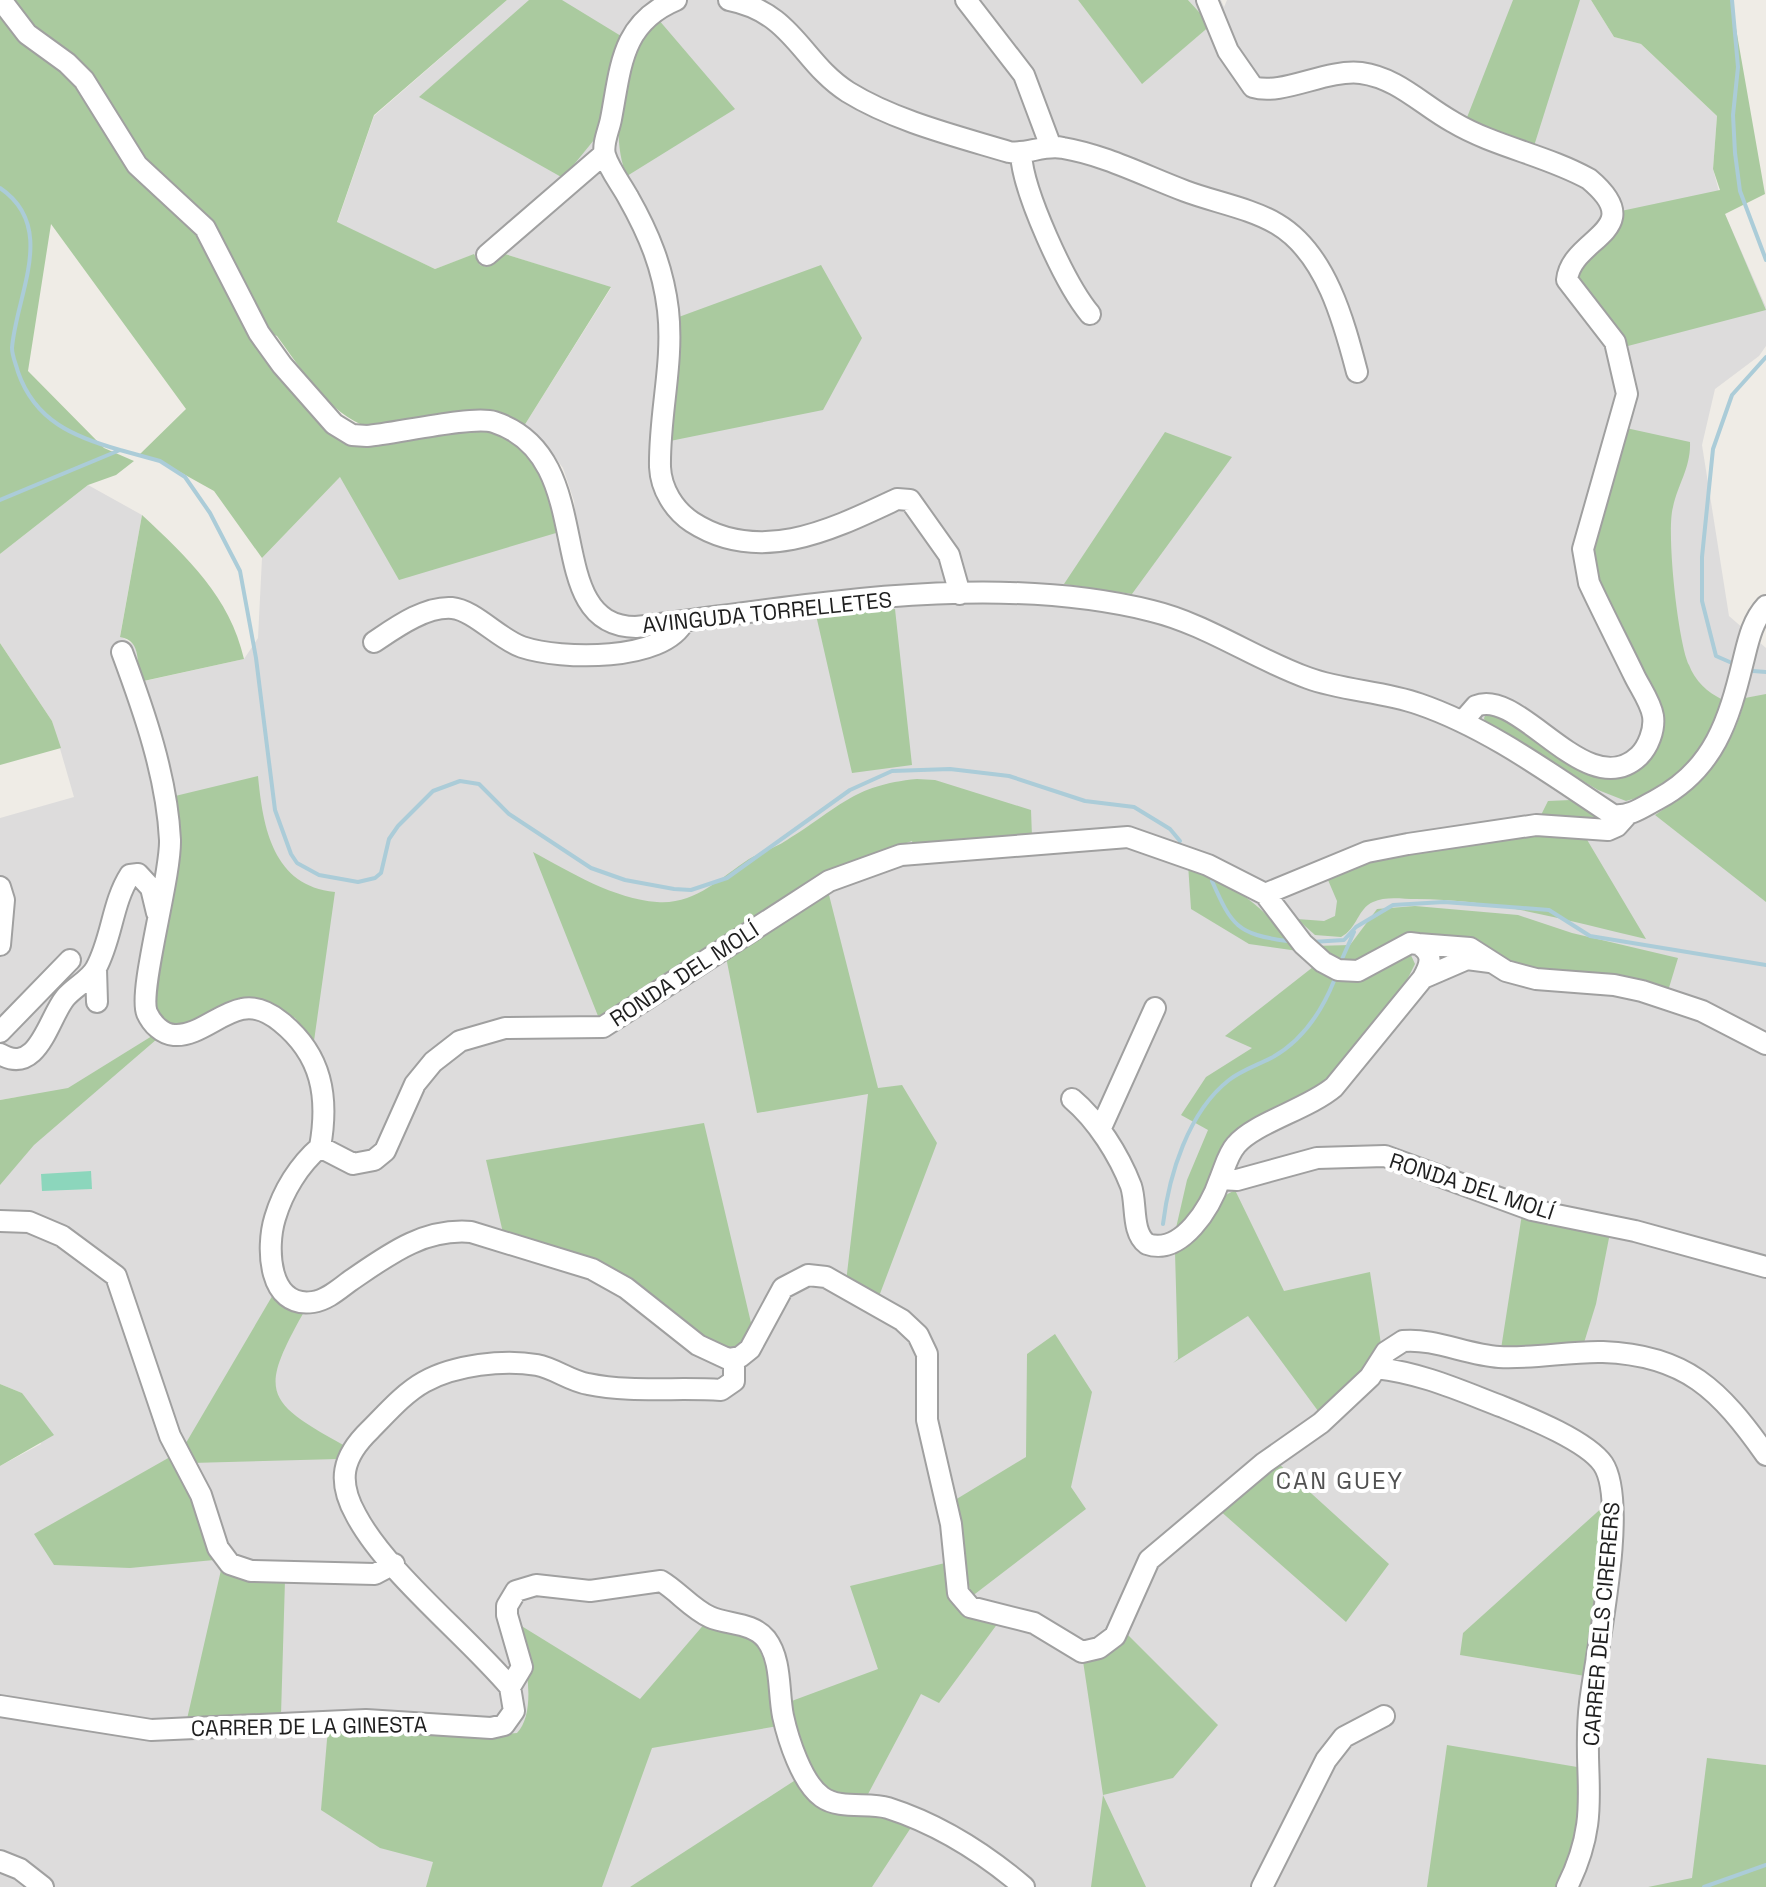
<svg xmlns="http://www.w3.org/2000/svg" width="1766" height="1887" font-family="'Space Grotesk',sans-serif">
	<rect width="100%" height="100%" fill="#efece6"/>
	<path fill="#dddcdc" d="M507,0H1078L1142,83L1211,25L1188,0H1221L1224,7L1227,0H1591L1614,37L1641,44L1717,116L1713,169L1725,214L1766,307V346L1759,356L1715,389L1702,445L1729,616L1766,648V1765L1707,1759L1696,1887H0V1466L41,1444L22,1393L0,1384V1132L17,1097L0,1100V818L74,797L52,721L0,643V554L88,485L142,515L120,636L136,646L140,682L244,659L258,638L262,558L340,477L540,535L577,530L574,501L563,468L546,445L524,426L611,288L505,254L487,267L480,265L473,255L435,269L337,223L374,116Z"/>
	<path fill="#aaca9f" d="M0,0H507L374,115L337,222L435,269L474,254L480,265L487,267L505,254L611,287L524,426L505,414L485,410L370,428C327,413 303,371 277,336L270,333L355,443C400,450 451,423 490,431C500,433 508,440 516,446C545,468 551,499 556,533L399,580L340,477L262,558L214,491L162,462L139,455L186,409L51,224L28,371L104,448L134,461L116,475L88,485L0,554Z
		M529,0H562L621,36L598,135L563,178L419,97Z
		M1078,0H1188L1211,25L1142,84Z
		M1513,0H1580L1534,146L1466,120Z
		M1591,0H1731L1765,194L1725,214L1766,310L1624,347L1575,274L1621,211L1720,190L1713,169L1717,116L1641,44L1614,37Z
		M658,19L735,109L627,176C612,145 618,80 635,49C641,38 651,29 658,19Z
		M821,265L862,338L823,410L670,441L677,377L676,318Z
		M1626,428L1690,442C1691,467 1678,484 1673,507C1666,532 1678,642 1689,665C1695,681 1707,692 1723,700C1709,749 1676,788 1626,801L1598,790L1485,723L1484,718L1486,714L1494,713L1607,777L1632,772L1658,735L1597,580L1591,552Z
		M1165,432L1232,457L1132,594L1064,584Z
		M142,515C187,557 230,597 244,659L139,682C136,664 143,641 120,637Z
		M895,609L912,765L852,773L816,615Z
		M0,643L52,721L61,748L0,765Z
		M1766,694V902L1655,815C1701,786 1732,752 1745,698Z
		M258,776C263,828 273,886 335,892L314,1041L295,1018L275,1007L171,1027L154,1012L171,797Z
		M917,779L935,780L1031,810L1032,837L913,845L912,841L840,867L600,1021L533,852C570,872 614,899 657,902C695,905 720,878 749,859C761,852 775,848 787,840C838,809 852,785 917,779Z
		M1571,800L1604,821L1603,823L1541,815L1548,801Z
		M1533,833L1586,838L1646,939C1569,921 1495,899 1416,899C1402,899 1385,896 1373,902C1358,908 1357,929 1341,937L1315,935L1297,919L1324,921L1335,916L1337,901L1328,880L1379,857Z
		M1188,864C1241,890 1261,904 1298,951L1249,944L1191,909Z
		M828,891L878,1088L902,1085L937,1143L878,1299L846,1282L868,1094L757,1113L726,957Z
		M1415,906L1518,915L1572,933L1678,958L1668,991L1526,969L1440,935L1398,937L1361,961L1340,962L1315,946L1350,945L1377,909Z
		M1410,953L1415,964L1405,984L1326,1086L1242,1127L1229,1137L1194,1210L1176,1228L1187,1180L1208,1130L1181,1115L1206,1077L1252,1048L1225,1036L1313,967L1334,978Z
		M152,1036L157,1039L34,1145L0,1185V1100L68,1088Z
		M704,1123L752,1327L743,1344L732,1350L715,1346L617,1275L504,1237L486,1160Z
		M1235,1190L1284,1291L1370,1272L1381,1344L1362,1374L1321,1415L1248,1316L1173,1363L1178,1359L1175,1252L1199,1234L1224,1196Z
		M1522,1214L1610,1233L1596,1304L1583,1346L1501,1349Z
		M274,1293L305,1310C259,1392 263,1401 345,1446L338,1459L191,1463L183,1448Z
		M1055,1334L1092,1392L1071,1487L1086,1509L971,1597L955,1500L1026,1457L1027,1354Z
		M0,1384L22,1393L54,1435L0,1466Z
		M170,1457L191,1493L207,1550L214,1560L130,1568L54,1565L34,1534Z
		M1279,1464L1389,1564L1346,1622L1218,1509Z
		M1605,1505L1600,1582L1585,1676L1460,1655L1463,1633Z
		M945,1563L949,1588L998,1623L939,1703L921,1694L867,1796L829,1793C805,1766 796,1737 789,1702L878,1669L850,1586Z
		M221,1570L238,1579L285,1580L281,1715L187,1719Z
		M515,1622L640,1699L706,1622L755,1638L769,1673L778,1726L652,1748L602,1887H426L433,1862L380,1848L321,1810L328,1728L485,1736L517,1733C539,1710 524,1649 515,1622Z
		M1126,1633L1218,1725L1173,1778L1103,1795L1146,1887H1091L1103,1795L1083,1661L1106,1655Z
		M1447,1745L1583,1768L1574,1850L1558,1887H1427Z
		M1707,1758L1766,1765V1887H1648L1692,1878Z
		M797,1779L912,1826L872,1887H630Z"/>
	<path fill="#8cd6bc" d="M91,1171L92,1189L42,1191L41,1174Z"/>
	<g fill="none" stroke-linecap="round" stroke-linejoin="round">
		<path stroke="#abccd8" stroke-width="4" d="M1732,0L1738,67L1733,115L1735,153L1740,191L1766,260
			M0,188C58,227 16,295 12,348C12,356 16,364 18,372C35,421 74,437 120,450
			M0,500L120,450L160,461L185,477L210,513L240,571L256,658L275,810L291,854L297,863L319,875L358,882L375,878L381,873L389,839L398,826L433,791L460,781L479,784L509,814L591,868L625,880L674,889L691,890L727,878L850,790L892,771L950,769L1009,776L1085,801L1134,807L1170,829L1180,841
			M1732,663L1716,656L1702,601V557L1713,449L1732,395L1766,357
			M1753,671L1766,672
			M1212,881C1232,926 1237,934 1287,941
			M1312,942L1344,940L1356,927L1393,905L1444,902L1549,910L1590,936L1766,965
			M1342,959L1354,932
			M1163,1224C1169,1175 1188,1112 1229,1080C1242,1070 1258,1065 1273,1057C1303,1040 1321,1013 1334,981
			M1704,1887L1766,1865"/>
		<g stroke="#a0a0a0" stroke-width="24">
			<path id="minor" d="M1,0L27,34L67,63L84,80L137,165L205,228L259,333L282,365L334,424L352,435L367,436C394,434 473,415 494,422C603,457 537,626 636,627C802,607 987,570 1152,611C1206,624 1255,659 1308,678C1343,691 1383,691 1419,704C1489,728 1552,775 1613,815C1630,817 1643,807 1658,799C1714,769 1729,720 1743,662C1748,642 1752,621 1766,606
				M676,0C621,23 621,67 611,119C609,130 602,144 605,155C609,169 621,184 628,197C649,234 663,268 668,310C674,363 659,414 660,467C661,489 674,510 692,522C760,566 833,529 897,499L910,500L949,555L960,594
				M729,0C794,13 801,62 848,92C895,121 956,136 1009,152C1027,155 1044,144 1063,148C1105,155 1145,176 1185,191C1214,202 1250,208 1277,224C1326,253 1344,322 1357,372
				M966,0L1024,75L1051,147
				M1207,0L1228,51L1253,87C1283,96 1325,69 1361,73C1398,78 1422,105 1453,122C1495,147 1546,155 1589,179C1651,231 1571,237 1567,280L1615,342L1627,394L1583,549L1589,583C1604,615 1620,646 1635,677C1641,689 1651,703 1653,716C1655,730 1648,747 1639,756C1587,805 1520,687 1476,706L1462,722
				M1021,154C1023,192 1065,284 1090,314
				M487,255L604,154
				M374,642C395,628 425,606 452,608C474,610 499,639 522,647C561,660 664,662 684,621
				M122,652C144,711 167,777 170,840C171,878 138,991 147,1013C152,1024 162,1034 174,1035C197,1037 220,1013 242,1009C256,1006 270,1013 281,1022C322,1055 329,1097 320,1147
				M0,887L4,900L0,945
				M1265,894L1367,852L1408,844L1536,825L1608,830L1617,826L1626,816
				M1418,944L1470,948L1506,971L1536,979L1614,985L1642,991L1702,1011L1766,1044
				M96,969L97,1002
				M1423,978L1467,959L1490,962
				M0,1032L70,960
				M0,1054C38,1076 48,1019 65,998C74,987 90,980 96,968C112,939 112,903 130,875L138,874L151,888L157,913
				M1072,1099C1097,1120 1119,1155 1131,1186C1137,1204 1131,1232 1147,1244C1182,1256 1211,1206 1220,1179
				M1100,1130L1155,1008
				M320,1147C299,1165 283,1191 275,1218C266,1247 268,1309 313,1302C327,1300 339,1289 350,1281C388,1255 423,1228 471,1232L592,1269L626,1288L698,1345L728,1359L740,1357L750,1349L783,1288L808,1275L826,1277L902,1320L918,1335L927,1354V1420L951,1524L958,1593L970,1607L1034,1623L1082,1652L1099,1648L1115,1636L1149,1560L1264,1463L1321,1423L1370,1377L1386,1352L1403,1341C1434,1338 1467,1355 1499,1357C1534,1359 1569,1351 1603,1352C1686,1355 1720,1390 1766,1455
				M320,1147L353,1164L374,1160L385,1151L415,1084L433,1062L460,1041L505,1028L603,1027L829,881L901,855L1128,837L1208,865L1265,894L1303,944L1323,962L1338,970L1358,971L1410,943L1418,944C1434,953 1431,964 1423,978L1334,1087C1308,1109 1254,1123 1236,1145C1228,1154 1225,1167 1220,1179L1237,1180L1317,1158L1385,1156L1532,1210L1635,1231L1766,1267
				M0,1221L29,1222L62,1236L116,1276L170,1436L201,1495L218,1548L230,1564L251,1571L375,1574L394,1564
				M1376,1368C1422,1373 1461,1391 1503,1407C1530,1418 1587,1441 1603,1464C1629,1503 1596,1652 1590,1703C1581,1776 1604,1813 1567,1887
				M510,1687L522,1667L507,1615V1606L516,1591L536,1585L590,1591L661,1581C678,1591 692,1609 710,1617C728,1625 752,1622 766,1639C782,1660 778,1691 783,1716C788,1739 802,1783 822,1797C840,1810 868,1802 888,1808C938,1824 984,1853 1024,1887
				M0,1706L151,1730L366,1720L491,1728L504,1725L514,1711L510,1687C466,1635 386,1572 356,1515C337,1481 342,1457 370,1430C386,1414 404,1393 424,1382C454,1365 504,1359 537,1365C554,1368 570,1381 588,1384C631,1393 677,1387 721,1390L734,1381V1359
				M0,1861L20,1869L43,1887
				M1262,1887L1326,1760L1344,1737L1384,1716"/>
		</g>
		<use href="#minor" stroke="#fff" stroke-width="20"/>
	</g>
	<g text-anchor="middle" dominant-baseline="central" stroke-width="8" stroke-linejoin="round" paint-order="stroke">
		<g font-size="22" fill="#1f1f1f" stroke="#fff">
			<text transform="translate(767 612) rotate(-6)">AVINGUDA TORRELLETES</text>
			<text transform="translate(684 974) rotate(-33)">RONDA DEL MOLÍ</text>
			<text transform="translate(1472 1186) rotate(18)">RONDA DEL MOLÍ</text>
			<text transform="translate(1601 1624) rotate(-85)">CARRER DELS CIRERERS</text>
			<text transform="translate(309 1726) rotate(-1)">CARRER DE LA GINESTA</text>
		</g>
		<g font-size="24" letter-spacing="2" fill="#525252" stroke="#fff">
			<text x="1340" y="1480">CAN GUEY</text>
		</g>
	</g>
</svg>
